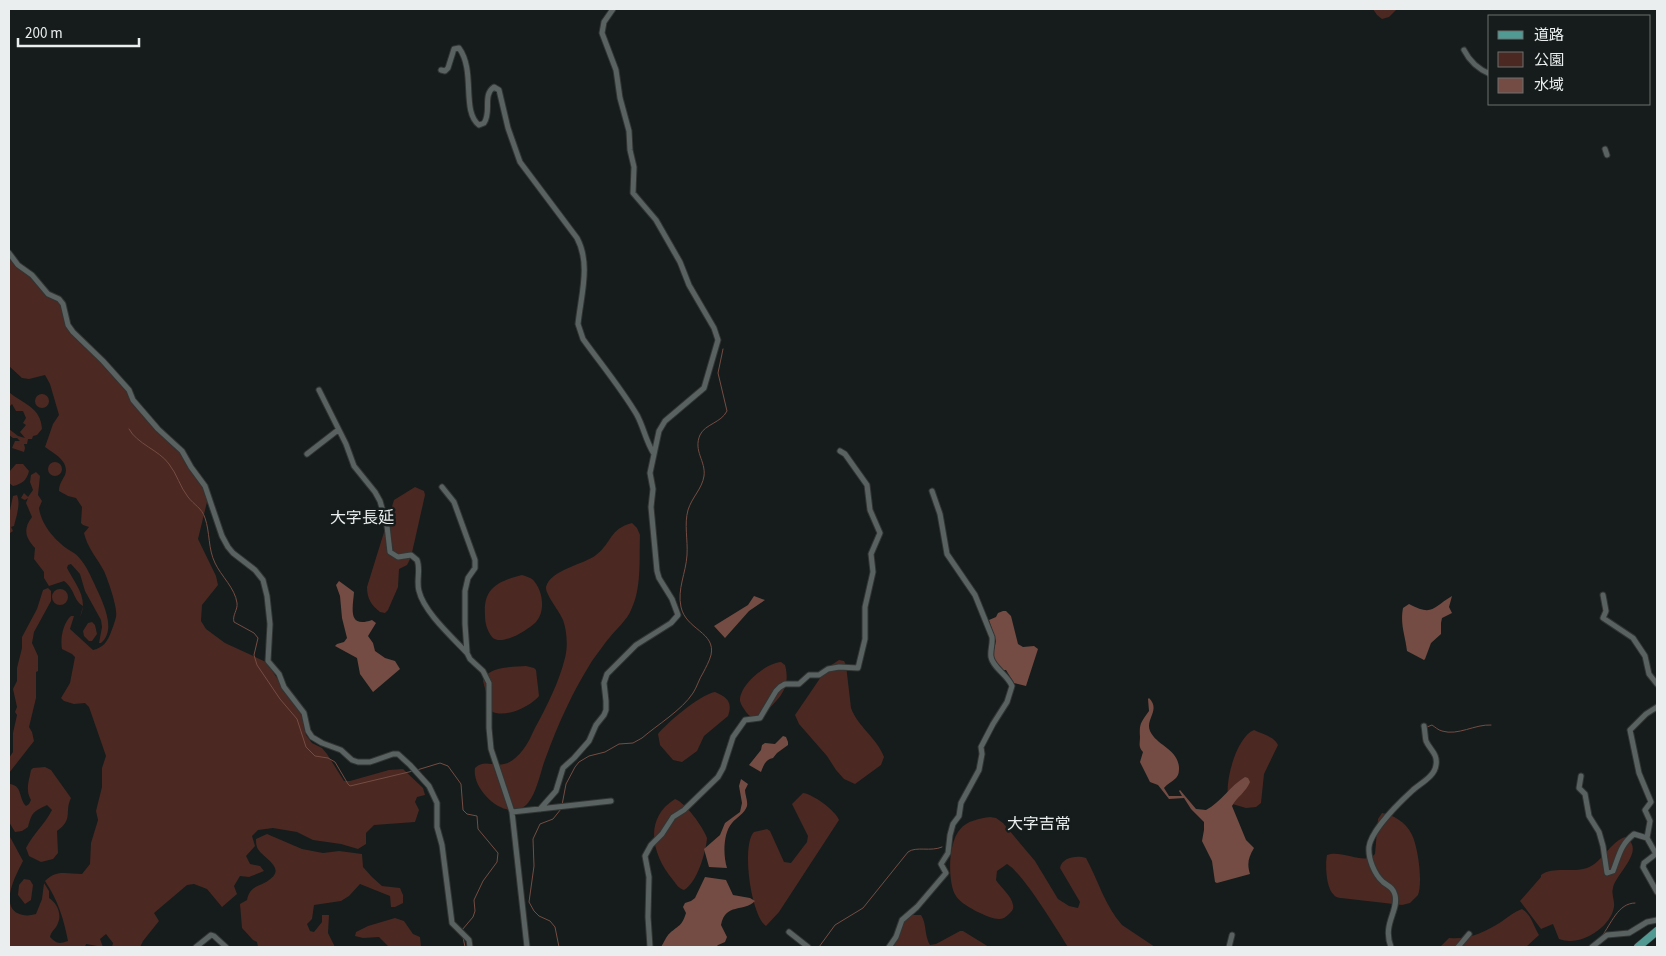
<svg xmlns="http://www.w3.org/2000/svg" width="1666" height="956" font-family="'Source Sans 3','Noto Sans JP',sans-serif">
	<rect width="100%" height="100%" fill="#151c1b"/>
	<path fill="#4b2822" d="M1373,9H1397L1389,17L1382,19L1377,15Z
		M9,255L62,305L66,324L181,452L204,487L208,498L198,539L216,576L218,585L202,605L201,621L206,629L225,643L266,662L301,713L306,735L312,743L322,748L327,754L344,781H350L389,770L403,769L423,788L425,795L417,797L415,802L419,810L415,822L374,825L366,833V844L358,849L341,844L313,840L297,832L273,828L258,830L252,836L255,846L246,856L250,864L260,866L264,871L249,877L240,876L234,886L237,894L222,907L207,889L194,884L187,885L154,913L159,921L143,941L140,947H112L113,943L106,934L100,939L103,947L86,944L85,947H9V835L23,861C17,873 0,903 17,913C23,916 29,916 36,914L42,899L44,883L49,891V898C57,903 62,914 58,923C56,929 51,931 50,937C57,944 59,944 68,941C64,920 58,900 45,881C57,869 67,874 82,874L90,864L91,843L98,820L96,811L102,787V768L106,756L89,707L85,703L74,704L64,701L61,698L70,683L75,657L72,654L62,649C60,639 63,623 71,616H74L70,629L93,650C103,648 108,641 111,632C113,627 115,621 116,617C118,608 108,580 104,571C97,558 87,547 84,533L89,527L83,525L81,523L82,507L76,498L68,496L59,491C59,484 62,481 65,475C70,461 53,453 45,447L53,424L59,415L50,384L45,375L29,379L22,378L9,366Z
		M9,392C23,404 41,407 42,429L37,435L33,436L32,439H28L27,444H24L25,448L24,452L12,448L15,441H20L17,438H13L9,435V429L18,436L25,438L20,432L26,425L23,423L26,418L23,411H16L12,404L9,407Z
		M35 401a7 7 0 1 1 14 0a7 7 0 1 1-14 0Z
		M48 469a7 7 0 1 1 14 0a7 7 0 1 1-14 0Z
		M16,464H23L29,471C27,480 22,484 13,486L9,483V472Z
		M36,472L40,476L38,495L42,501L39,508C41,524 54,539 66,548C72,552 77,554 81,560C87,567 90,575 94,583C101,599 118,629 101,643H99L102,627L101,620L85,591L80,574L71,564L68,565L67,568C75,584 89,598 80,617L83,606C73,600 75,589 64,581L49,586L44,578V572L34,559L35,548C25,537 23,529 32,517L26,503L28,498L25,500L21,498L24,493L28,497L33,490L30,482L31,475Z
		M415,487L424,491L425,495L411,557L407,565L399,569L398,587L388,610L385,613L380,612C371,605 367,598 367,587L394,500Z
		M17,495C21,504 16,517 14,526L11,527L13,531L10,533L9,542V515L13,496Z
		M632,523L637,528L640,535C639,559 642,588 631,610C627,620 617,628 610,637C604,644 598,653 592,661C573,691 558,724 546,757C540,772 538,790 528,803C509,825 471,791 475,768C484,759 494,767 504,764C511,763 518,756 522,751C528,744 531,736 535,728C547,706 559,682 565,658C568,647 567,631 563,620C560,612 545,594 546,587C550,570 585,564 596,555C612,543 609,529 632,523Z
		M522,575C525,576 529,577 532,579C543,589 546,611 536,622C528,630 501,647 492,637C487,630 485,624 485,615C483,588 498,581 522,575Z
		M48,588L51,591V601L34,632L32,643L38,656V671L36,672V698L29,727L32,732L34,741L9,773V758L13,752V733L17,715L15,712L17,707L13,689L17,681V668L22,648V637L37,609L43,590Z
		M52 597a8 8 0 1 1 16 0a8 8 0 1 1-16 0Z
		M92,622L95,625L97,634L92,641H89L84,636L83,631L88,623Z
		M839,660L844,661L846,665L851,708C858,727 877,738 884,757L881,765L855,784L844,779L836,770L827,756L799,724L795,715L827,668Z
		M781,662L785,665C792,691 776,701 759,718C753,719 750,717 746,712C744,709 741,705 740,701C739,685 766,663 781,662Z
		M526,666L534,668L536,670L539,696C530,707 504,719 491,711L483,681L484,677C494,666 513,667 526,666Z
		M715,692C727,697 733,702 728,716L704,736L697,751L682,762L673,760L660,745L658,734C668,722 699,695 715,692Z
		M1254,730C1262,734 1274,736 1278,745L1264,774L1261,803L1256,807L1246,808L1229,803C1223,785 1236,737 1254,730Z
		M45,767L51,770L71,798C64,812 74,819 57,831L58,853L53,859L41,862L29,856L26,848C33,834 45,824 52,810L47,805C33,812 32,812 28,827L22,831L15,832L9,822V784C23,785 18,798 26,806L29,804L31,800C25,790 29,781 31,770L33,768Z
		M803,793C813,794 836,811 839,820L779,912L766,926C751,916 741,845 754,832L767,829L770,831L784,862L791,863L807,842L808,836L792,804Z
		M675,799C686,803 703,827 707,838C706,852 697,883 684,890C678,888 677,885 673,880C652,855 643,819 675,799Z
		M1382,813C1393,814 1406,823 1411,833C1418,845 1423,882 1418,895L1410,903L1402,905L1341,898C1339,898 1335,897 1334,895C1326,889 1325,864 1327,855C1341,849 1366,866 1375,854L1378,819Z
		M990,817L996,818L1003,823L1035,861L1058,899L1069,906L1078,908L1080,902L1060,868C1062,857 1077,855 1086,858C1098,880 1105,906 1122,925L1155,947H1068C1057,930 1023,873 1007,864L997,871L996,880C1000,887 1012,896 1013,905C1014,909 1012,911 1009,914C1006,917 1003,919 999,919C989,919 961,905 956,896C949,886 949,859 952,848C957,825 968,820 990,817Z
		M267,834L302,849L323,853L339,851L362,854L363,867L372,877L382,886L400,888L403,895V903L395,907H391L390,896L360,884L349,896L341,901L314,905L312,919L307,924L310,931L314,932L322,922V915H329L328,933L335,947H258L257,942L253,940L242,928L240,904L247,900C250,885 260,887 269,880C288,867 260,857 257,847C256,844 256,842 256,839Z
		M1625,837C1647,850 1616,873 1613,888C1611,894 1615,901 1614,907C1611,925 1588,941 1570,941C1567,941 1562,940 1559,939L1553,924L1541,929L1520,901L1541,877V875C1553,866 1572,873 1587,868C1603,862 1609,843 1625,837Z
		M24,879L30,880L33,885L31,900L25,904L18,895L19,885Z
		M1522,909C1531,914 1534,927 1539,935L1526,947H1440L1449,938C1469,940 1485,932 1501,922C1508,917 1514,912 1522,909Z
		M911,915H921C927,924 924,935 930,945L936,944L960,931H963L989,947H891L900,923Z
		M395,918L404,921L413,934L420,937L421,947H389L379,937L363,938L355,936L356,932L368,926Z"/>
	<path fill="#744c44" d="M339,581L354,592C353,607 347,629 372,620L376,623L368,636L373,643L375,651L385,658L395,661L400,669L373,692L360,674L357,658L335,646L337,644L344,642L347,638L342,618L340,596L336,585Z
		M754,596L765,600L749,611L725,638L714,626L748,605Z
		M1452,596L1449,607L1452,613L1442,618L1441,623V634L1431,643L1425,659L1424,660L1407,651C1405,634 1400,625 1403,608L1409,604C1433,617 1433,607 1452,596Z
		M1003,611H1006L1011,616L1018,644L1023,647L1034,646L1038,649L1026,686L1014,683L1006,670H1002L992,658L996,641L989,620L996,617L998,613Z
		M1149,698C1161,710 1145,719 1150,731C1157,746 1177,748 1179,767C1179,771 1179,775 1176,778C1172,782 1167,784 1164,788L1169,796H1182L1179,791L1180,790L1196,809L1206,810C1221,802 1230,786 1245,777L1248,778L1250,782C1246,792 1237,797 1232,806L1246,840L1254,848C1248,858 1247,864 1250,874L1217,883L1215,882L1212,861L1202,841L1204,830V822L1191,809L1184,798L1169,799L1158,785L1150,782L1140,762L1143,752C1138,747 1140,743 1140,737C1139,724 1141,722 1149,711L1148,699Z
		M783,736L786,737L788,742V745L777,753L773,758C766,759 763,766 761,772L749,765L761,750L762,745L765,743L775,744Z
		M741,779L748,784L745,790C745,795 748,801 747,806C745,813 736,818 732,823C723,833 723,856 727,868L709,867L704,849L720,835L725,823L740,812L742,803L739,786Z
		M705,877L726,880L733,895L750,898L755,901C743,913 726,902 721,925L727,937L725,942L718,945L716,947H661C664,943 666,936 670,933C679,925 682,926 686,913L683,907L685,903L691,901L695,898Z"/>
	<g fill="none" stroke-linecap="round" stroke-linejoin="round">
		<path stroke="#744c44" stroke-width="1" d="M129,429C137,444 159,450 169,464C177,474 180,487 188,497C194,505 202,508 205,518C210,532 208,549 215,563C221,576 235,588 237,603C238,610 232,615 234,622L254,633L258,638L254,655L257,665L280,699L297,719L306,747L315,756L328,758L335,762L348,784L350,786L413,771
			M1427,727L1432,725C1435,727 1438,730 1442,731C1458,736 1475,724 1491,725
			M417,770L440,763L448,766L461,784L463,810L467,814L477,816L478,829L498,853L497,862L483,881L474,900L475,911L473,917L462,930
			M562,805L566,784L575,767L579,762L589,756L605,752L619,744L633,743L642,738C657,725 682,710 693,693C697,687 699,679 703,673C706,667 709,662 711,655C716,632 686,630 681,607C677,589 686,573 687,555C688,540 684,524 688,510C692,497 702,489 704,476C706,461 693,451 700,435C705,424 721,423 727,411L718,373L723,349
			M1602,936C1611,924 1618,903 1635,903
			M463,937L465,947
			M559,947L555,927L550,921L539,916L534,911L529,902L534,866L533,839L540,824L553,819L561,809
			M819,947L835,925L863,908L908,852C916,846 931,852 942,847"/>
		<g stroke="#313534" stroke-width="7">
			<path id="minor" d="M1464,50C1470,62 1478,69 1490,74
				M441,70L445,71L448,68L454,49L459,48C476,71 461,111 479,125L484,123C492,112 482,95 494,87L499,90L508,128L520,162L577,238C591,264 581,295 578,324L583,339C601,364 621,388 637,415C644,428 646,442 654,454
				M1605,149L1607,155
				M9,253L18,265L32,275L48,294L59,299L63,304L68,325L73,332L103,361L129,390L133,400L158,429L182,451L191,467L205,486L222,536L228,547L233,553L255,570L263,580L267,596L270,624L268,661L279,674L284,687L304,713L308,731L312,737L322,743L341,750L352,760L358,762H370L393,754H398L410,765L429,786L437,803V827L442,845L452,923L469,940L470,947
				M319,390L346,444L354,466L375,492L380,501L387,526L390,552L398,557L411,555L417,560C421,569 416,581 419,591C424,612 452,637 467,653L470,659L483,671L489,683V728L491,749L512,812L527,947
				M307,454L338,430
				M442,487L454,502L475,560V568L468,578L465,591V624L467,652
				M1603,595L1606,611L1603,618L1633,638L1645,656L1649,674L1657,684
				M1581,776L1579,788L1585,794L1589,816L1599,832L1603,846L1607,873L1613,871C1619,856 1620,845 1634,834L1647,838
				M540,809L556,791L563,768L574,758L589,741L596,725L604,715L606,710V701L604,683L607,674L636,645L671,623L678,615L672,599L659,578L657,571L651,507L653,489L650,473L659,431L665,421L704,388L718,340L714,328L689,285L680,262L656,220L633,193L634,167L630,150L629,131L620,98L616,70L602,33L604,22L613,9
				M512,812L611,801
				M1657,853L1644,863L1643,867L1657,892
				M1656,854L1647,838L1650,821L1645,810L1651,802L1639,773L1630,730L1646,714L1657,707
				M789,932L808,947
				M196,947L211,935L214,936L226,947
				M650,947L648,917L649,877L645,856L651,845L662,834L673,817L684,810L718,777L723,768L733,737L745,720L760,718L776,691L780,687L785,684H799L809,675H819L828,669L839,667L858,668L865,639V607L873,572L871,554L880,533L870,510L867,485L845,454L840,451
				M889,947L896,937L902,920L917,907L946,873L941,864L948,853L950,835L953,824L959,816L961,803L979,770L982,754L981,747L993,724L1007,702L1012,686C1007,674 993,668 991,657C990,650 993,644 992,637L975,595L947,554L940,514L932,491
				M1229,947L1232,935
				M1391,947C1382,924 1399,911 1395,895C1393,887 1388,886 1383,882C1374,874 1368,858 1369,847C1371,830 1401,801 1413,790C1421,783 1435,776 1436,765C1438,754 1430,750 1426,741C1425,737 1425,731 1424,726
				M1458,947L1469,934
				M1592,947L1607,935L1629,933L1647,922L1657,920"/>
		</g>
		<g stroke="#313534" stroke-width="9">
			<path id="primary" d="M1638,947L1657,931"/>
		</g>
		<use href="#minor" stroke="#5a6261" stroke-width="5"/>
		<use href="#primary" stroke="#519993" stroke-width="8"/>
	</g>
	<g text-anchor="middle" dominant-baseline="central" stroke-width="5" stroke-linejoin="round" paint-order="stroke">
		<g font-size="16" fill="#eaeeee" stroke="#151c1b">
			<text x="362" y="518">大字長延</text>
			<text x="1039" y="824">大字吉常</text>
		</g>
	</g>
	<rect width="1666" height="956" fill="none" stroke="#eaeeee" stroke-width="20"/>
	<rect x="1488" y="15" width="162" height="90" fill="#151c1b" stroke="#6a706f"/>
	<rect x="1498" y="31" width="25" height="8" fill="#519993" stroke="#6a706f"/>
	<text x="1534" y="40" font-size="15" fill="#eaeeee">道路</text>
	<rect x="1498" y="52" width="25" height="15" fill="#4b2822" stroke="#6a706f"/>
	<text x="1534" y="65" font-size="15" fill="#eaeeee">公園</text>
	<rect x="1498" y="78" width="25" height="15" fill="#744c44" stroke="#6a706f"/>
	<text x="1534" y="90" font-size="15" fill="#eaeeee">水域</text>
	<path d="M18 38v8h121v-8" fill="none" stroke="#eaeeee" stroke-width="2.5"/>
	<text x="25" y="38" font-size="15" fill="#eaeeee" stroke="#151c1b" stroke-width="4" paint-order="stroke">200 m</text>
</svg>
